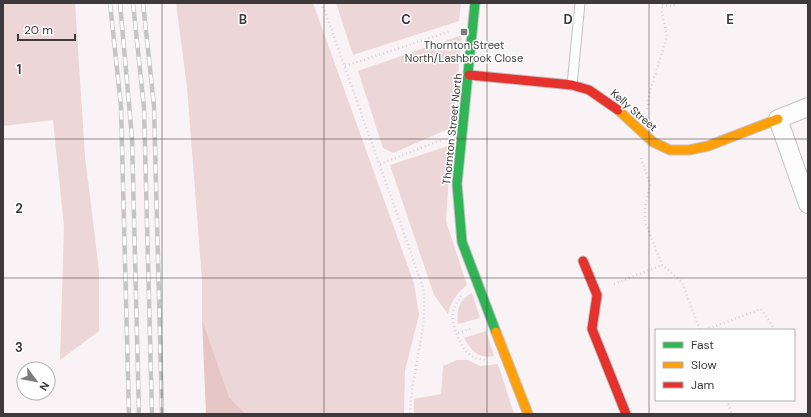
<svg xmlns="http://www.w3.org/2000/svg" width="811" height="417" font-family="'DM Sans',sans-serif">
	<rect width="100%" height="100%" fill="#f9f3f6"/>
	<path fill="#edd6d7" d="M3,3H75L85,156L99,270V331L60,360L64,227L53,120L3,126Z
		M176,3H313L414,283L419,315L405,371L404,414H246L229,397L202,319V280L187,87Z
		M336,3H461L459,21L353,55Z
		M462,35L453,127L393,153L383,148L358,71Z
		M451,145L446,221L467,285C457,293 451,301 448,314L434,295L390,165Z
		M472,293L480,318L458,324C456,311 459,299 472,293Z
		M486,331L494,356C479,359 471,351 464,338Z
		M457,360H468L480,366L498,364L514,414H414V399L441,394L443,366Z"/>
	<path fill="#e5c5c6" d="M202,319L229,397L246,414H206Z"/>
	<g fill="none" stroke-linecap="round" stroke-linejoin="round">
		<g stroke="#c5c0c3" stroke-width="11">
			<path id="lane" d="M572,85L580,3"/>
		</g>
		<g stroke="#c5c0c3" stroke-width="20">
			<path id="street" d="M808,107L778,119L808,204"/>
		</g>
		<g stroke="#c5c0c3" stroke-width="11">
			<path id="fast" d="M475,3L457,184L462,242L496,332"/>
		</g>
		<g stroke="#c5c0c3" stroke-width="11">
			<path id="slow" d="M618,110L653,142L670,150H689L708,146L778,119
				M496,332L528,414"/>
		</g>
		<g stroke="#c5c0c3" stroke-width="11">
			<path id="jam" d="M469,75L572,85L589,90L618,110
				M583,261L597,295L592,329L626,414"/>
		</g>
		<path stroke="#d7d4d5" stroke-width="2.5" stroke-dasharray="1 3" stroke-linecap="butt" d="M322,3L423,287C429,328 411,373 410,414
			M662,5L671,6L678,3
			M345,66L451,31
			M647,109L650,92L667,36L662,14V3
			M641,158L650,185L645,207V222L662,265L682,282L700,330
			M380,164L441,140
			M614,284L662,265
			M461,296C458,301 454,307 453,313C451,326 461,350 473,357C476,359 481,359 485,360
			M705,330L761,309L774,328
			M458,333L473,328
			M727,400L732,414"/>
		<use href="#lane" stroke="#fefdfe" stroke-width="9"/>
		<use href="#street" stroke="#fefdfe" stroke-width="18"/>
		<use href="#fast" stroke="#30b455" stroke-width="9"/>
		<use href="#slow" stroke="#ff9f0a" stroke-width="9"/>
		<use href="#jam" stroke="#e5322d" stroke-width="9"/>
		<g stroke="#c6c5c6" stroke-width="4.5">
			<path id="rail" d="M110,3L121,107L129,414
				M120,3L132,138L139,414
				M133,3L144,108L152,414
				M143,3L154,106L162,414"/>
		</g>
		<use href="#rail" stroke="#fff" stroke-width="3" stroke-dasharray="9" stroke-linecap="butt"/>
	</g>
	<path fill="none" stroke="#3e3a3c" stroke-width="1" stroke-opacity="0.55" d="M162,3V414M324,3V414M487,3V414M649,3V414M3,139H808M3,278H808"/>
	<rect fill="#7f7b7d" stroke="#fff" stroke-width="1.5" x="460" y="28" width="8" height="8" rx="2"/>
	<g text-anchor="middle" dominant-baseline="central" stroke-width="3" stroke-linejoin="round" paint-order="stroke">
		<g font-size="11" fill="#3e3a3c" stroke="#fff">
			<text x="464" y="45">Thornton Street<tspan x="464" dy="13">North/Lashbrook Close</tspan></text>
		</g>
		<g font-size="11" fill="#3e3a3c" stroke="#fff">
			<text transform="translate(634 110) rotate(41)">Kelly Street</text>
			<text transform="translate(452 129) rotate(-84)">Thornton Street North</text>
		</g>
	</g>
	<g font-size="13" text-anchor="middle" font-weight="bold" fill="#3e3a3c" stroke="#fff" stroke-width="3" stroke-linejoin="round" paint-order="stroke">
		<text x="243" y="24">B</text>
		<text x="406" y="24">C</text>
		<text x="568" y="24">D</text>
		<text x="730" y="24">E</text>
		<text x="19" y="74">1</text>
		<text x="19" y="213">2</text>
		<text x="19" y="352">3</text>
	</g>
	<rect width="811" height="417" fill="none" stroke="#3e3a3c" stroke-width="8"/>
	<rect x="655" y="329" width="140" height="72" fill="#ffffff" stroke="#b2b0b1"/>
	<rect x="663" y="342" width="20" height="6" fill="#30b455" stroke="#b2b0b1"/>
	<text x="691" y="349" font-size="12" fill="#3e3a3c">Fast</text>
	<rect x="663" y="362" width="20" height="6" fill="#ff9f0a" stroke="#b2b0b1"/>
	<text x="691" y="369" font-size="12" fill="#3e3a3c">Slow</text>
	<rect x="663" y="382" width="20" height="6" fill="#e5322d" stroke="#b2b0b1"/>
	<text x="691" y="389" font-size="12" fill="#3e3a3c">Jam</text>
	<g transform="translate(36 381) rotate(122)"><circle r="19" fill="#ffffff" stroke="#b2b0b1"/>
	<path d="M0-3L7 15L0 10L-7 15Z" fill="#7f7b7d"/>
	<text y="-6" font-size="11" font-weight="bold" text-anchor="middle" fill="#3e3a3c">N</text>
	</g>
	<path d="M18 34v6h57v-6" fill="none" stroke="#3e3a3c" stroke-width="2"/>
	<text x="24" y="34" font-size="12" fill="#3e3a3c" stroke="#ffffff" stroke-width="3" paint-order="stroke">20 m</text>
</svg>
